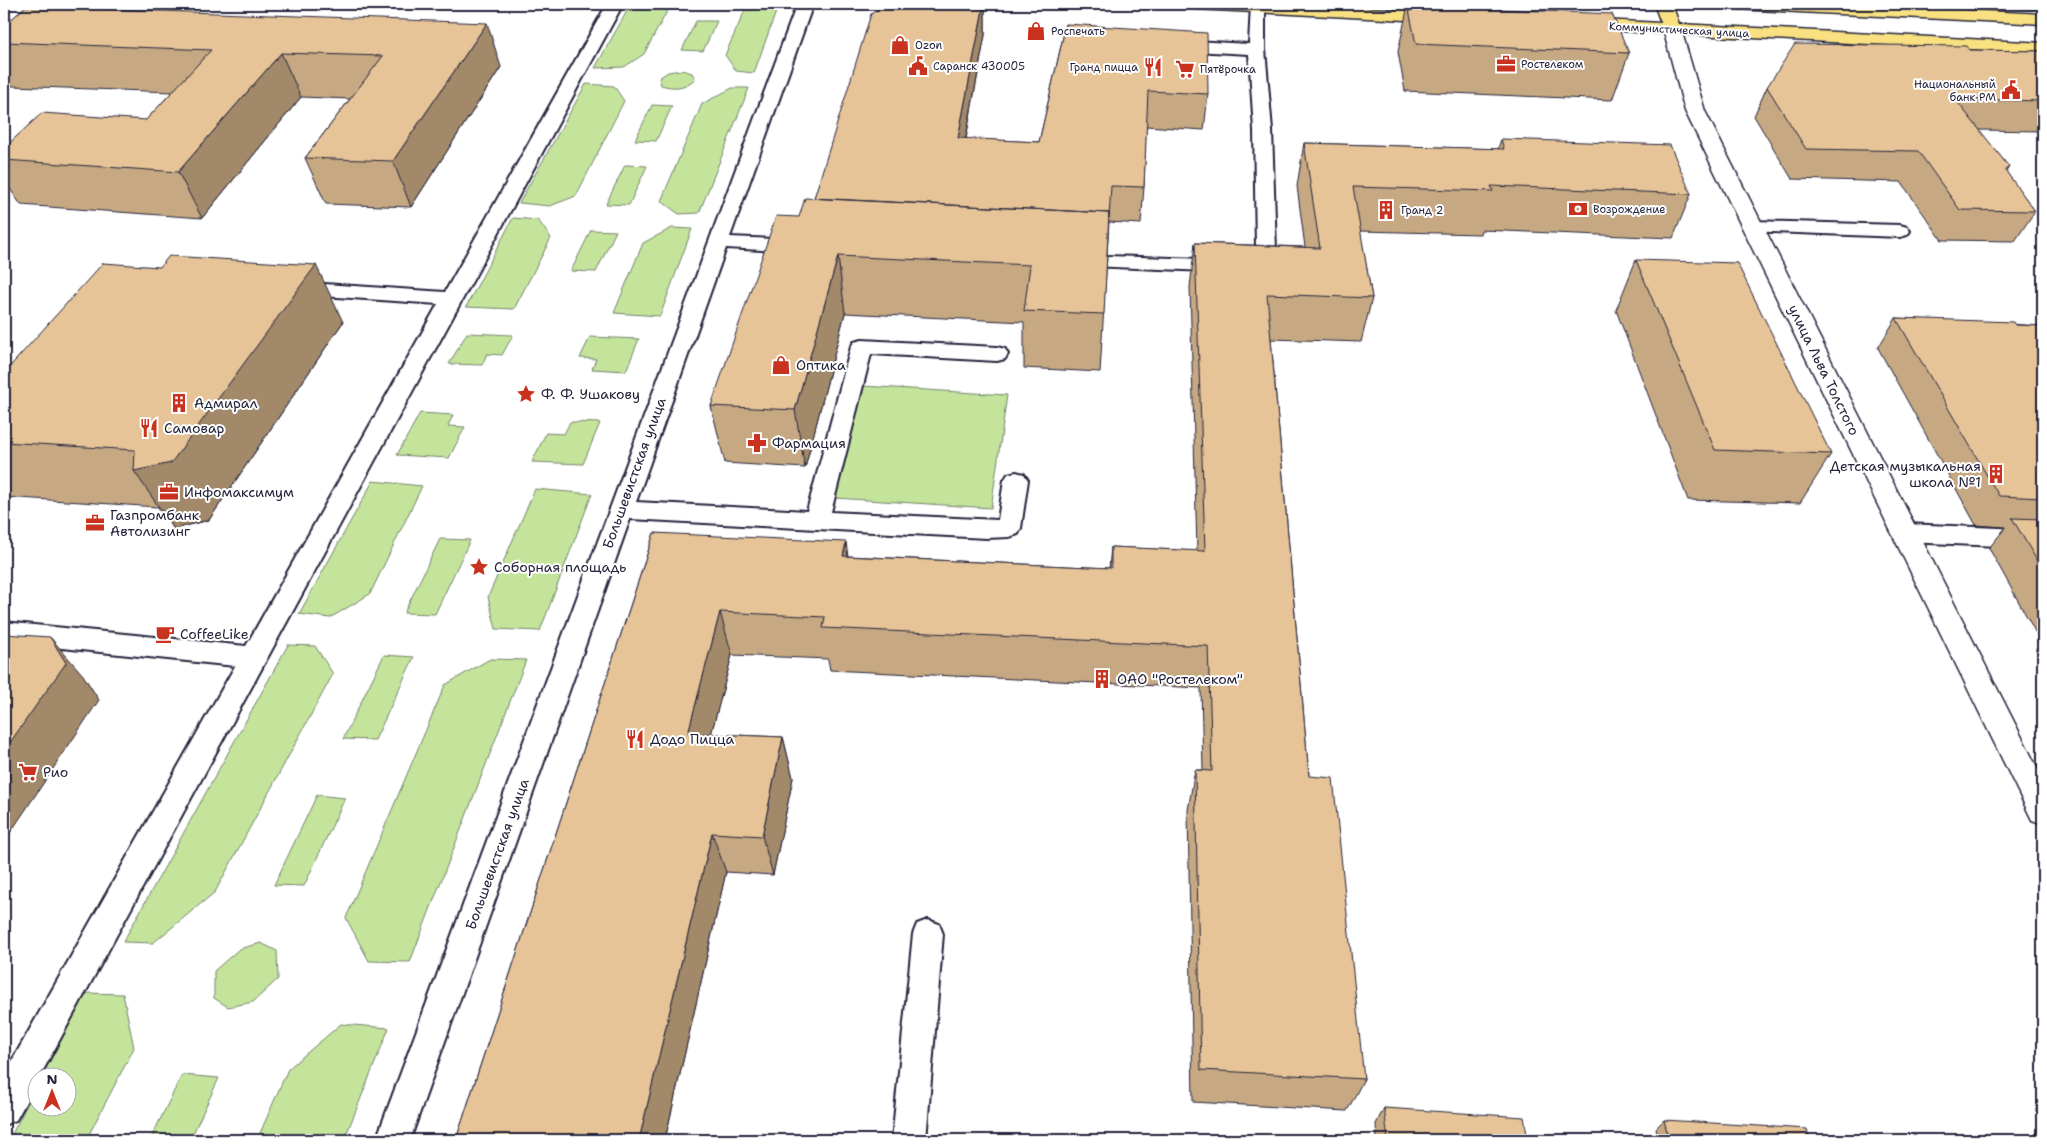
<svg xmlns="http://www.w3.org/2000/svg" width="2047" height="1144" font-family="'Shantell Sans',sans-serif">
	<rect width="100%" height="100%" fill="#fff"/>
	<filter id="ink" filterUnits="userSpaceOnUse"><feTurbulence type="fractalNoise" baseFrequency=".02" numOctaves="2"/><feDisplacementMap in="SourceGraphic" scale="10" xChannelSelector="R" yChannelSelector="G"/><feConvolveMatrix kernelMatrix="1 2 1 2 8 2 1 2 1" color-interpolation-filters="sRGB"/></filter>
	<g filter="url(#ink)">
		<path fill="#c4e49c" stroke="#73836c" d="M631,4H671L644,54L624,67L595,68Z
			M1903,4H2043V10Z
			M746,8L777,9L754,73L736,71L725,55Z
			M696,21H717L703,51L682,50Z
			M682,70L692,73L695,79C684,88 675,89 661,85L659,78L668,72Z
			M586,84L614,86L624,101L576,196L550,206L519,203Z
			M732,88H749L699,213L679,214L661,201L702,104Z
			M652,105L672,106L656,141L635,140Z
			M625,165L647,166L629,205L606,204Z
			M513,218L538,220L551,238L514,309L466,307Z
			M672,228L692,229L660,316L614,313L643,243Z
			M591,230L616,231L596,272L571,271Z
			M467,333L513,335L502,355L487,354L482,365L449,364Z
			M590,337L639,339L626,371L592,369L596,359L580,358Z
			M863,386L1007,395L991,508L835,498Z
			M420,413L453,415L448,426L465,427L449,458L397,455Z
			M570,422L600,423L583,464L532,462L546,433L564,434Z
			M373,481L422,486L370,594L330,618L299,614Z
			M535,489L592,494L540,631L496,629L488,597Z
			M440,539L470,540L435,614L404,613Z
			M288,645L315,646L333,674L215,892L153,943L123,942Z
			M384,655L414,657L375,740L343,739Z
			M490,659L526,660L410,962L369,961L346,918L445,685Z
			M317,795L345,798L304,886L274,885Z
			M261,943L277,951L278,979L253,1002L228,1007L214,998V971L239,949Z
			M86,993L123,994L134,1048L86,1140H9L37,1085L38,1106H68V1076H42Z
			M341,1024L389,1028L344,1140H257L288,1069Z
			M182,1075L219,1078L190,1140H150Z"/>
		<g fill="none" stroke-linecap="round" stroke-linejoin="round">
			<g stroke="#22223b" stroke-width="4">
				<path id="lane" d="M607,4H623L40,1076H38V1080L16,1120L4,1125V1075L235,666L4,642V622L246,646L438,304L294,294L287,292L284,288L287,284L294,282L445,292Z
					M797,4H813L730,237L799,240L806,242L809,246L806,250L799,252L726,248L636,502L807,511L851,347L854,342L862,340L997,347L1005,349L1008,354L1005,359L997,361L871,354L831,512L998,520L1004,480L1008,474L1016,472L1024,474L1028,480L1021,528L1018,534L1009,537L986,538L630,519L410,1140H376Z
					M1251,4H1263L1265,6V49L1272,130L1276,250L1273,254L1206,271L1067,265L1064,261L1067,257L1074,255L1206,259L1256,247L1254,130L1249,54L1175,50L1169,48L1167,45L1169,42L1175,40L1249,44Z
					M1753,221L1900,225L1907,227L1910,231L1907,235L1900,237L1746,231L1743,227L1746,223Z
					M1905,524L2043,530V548L1905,542L1896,539L1893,533L1896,527Z
					M928,920L939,924L943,934L926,1140H892L913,934L917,924Z"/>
			</g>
			<g stroke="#22223b" stroke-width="3">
				<path id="street" d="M62,4H81L11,70L4,71V56Z
					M1672,24L1678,25L1681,29L1705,111L2043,779V824L2032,820L1685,111L1663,29L1666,25Z"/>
			</g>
			<g stroke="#22223b" stroke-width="3">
				<path id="primary" d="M1186,4H1290L1443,12L1449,13L1452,17L1449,21L1443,22L1195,9L1189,8Z
					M1654,4H1672L1679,24L2043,43V53L1581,29L1575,28L1572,24L1575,20L1581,19L1661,23Z
					M1726,4H1838L2043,14V24L1735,9L1729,8Z"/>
			</g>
			<use href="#lane" fill="#fff" fill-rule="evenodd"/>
			<use href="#street" fill="#fff" fill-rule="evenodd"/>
			<use href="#primary" fill="#f9e181" fill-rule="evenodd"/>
		</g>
		<path fill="#c6a983" stroke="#22223b" d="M886,4H985V35L966,139L1039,142L1066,24L1208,94L1204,130L1146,126L1144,187L1141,224L1109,222L1100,372L1024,368V322L845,313L805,468L725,463L711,406L799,217L814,198Z
			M1408,5L1629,53L1612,100L1405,91L1398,52Z
			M26,6L501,67L411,207L326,204L305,158L350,99L301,97L202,218L21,205L4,180V148L146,120L172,92L12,86L4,73V26Z
			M1969,50L2043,51V131L1979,130L2009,167L2006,172L2035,211L2015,241L1942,240L1901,182L1792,179L1754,116L1767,87Z
			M1501,139L1691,194L1673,238L1481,230L1480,234L1360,231L1372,298L1361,342L1271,339L1309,776L1364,1079L1347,1111L1193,1102L1188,810L1195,770H1203L1201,688L830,670L828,659L732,655L711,734L783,737L793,778L773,875L726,872L665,1140H456L654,533L848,556L1109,568L1111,547L1197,551L1190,287L1195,243L1305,247L1297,186L1304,143L1498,149Z
			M1636,260L1831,454L1800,503L1688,500L1616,310Z
			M160,267L343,322L209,520L174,529L158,507L4,497V373Z
			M1896,318L2043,326V646L1989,548L2006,527L1976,525L1878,348Z
			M1384,1108L1528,1140H1377L1376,1124Z
			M1664,1120L1810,1140H1659L1656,1128Z"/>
		<path fill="#a1896a" stroke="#22223b" d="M984,4H985V35L959,174L958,138Z
			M487,23L501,67L411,207L393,161Z
			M281,53L301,97L202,218L178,172Z
			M838,256L845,313L805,468L795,410Z
			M316,265L343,322L209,520L174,529L134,471Z
			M846,542L852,585L843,556Z
			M720,612L732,655L701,773L688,733Z
			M50,637L83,675L99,700L4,842V751Z
			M783,737L793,778L773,875L762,836Z
			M712,833L726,872L665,1140H639Z"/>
		<path fill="#e6c498" stroke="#22223b" d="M886,4H984L958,138L1039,142L1066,24L1207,33L1208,94L1148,91L1144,187L1111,186L1109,218V213L814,198L871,14Z
			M1408,5L1612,14L1629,53L1416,44Z
			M26,6L487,23L393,161L305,158L383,56L281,53L178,172L4,160V148L42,113L146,120L211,50L4,42V26Z
			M1795,44L1966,46L1969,50L2043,51V101L1955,99L2009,167L2005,170L2035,211L1960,210L1918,151L1806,149L1767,87Z
			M1501,139L1670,145L1691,194L1491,186L1493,191L1353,187L1372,298L1267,294L1309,776L1333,778L1364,1079L1201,1070L1195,770L1212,771L1208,646L823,628L825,617L720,612L688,733L783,737L762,836L712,833L639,1140H456L654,533L846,542L843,556L1111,568V547L1205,551L1195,243L1320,248L1304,143L1504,149Z
			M805,198L1109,213L1104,314L1024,311L1030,265L838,256L795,410L711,406L776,216L799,217Z
			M169,256L316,265L171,463L134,471L135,450L4,442V373L103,263L160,267Z
			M1636,260L1737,263L1831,454L1715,450Z
			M1896,318L2013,322L2015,325L2043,326V498L1999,496Z
			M2012,518L2043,519V571Z
			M4,634L50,637L66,663L4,751Z
			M1384,1108L1524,1117L1528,1140H1388Z
			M1664,1120L1807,1129L1810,1140H1669Z"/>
	</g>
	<defs>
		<g id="shop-bare" transform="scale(1.5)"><path d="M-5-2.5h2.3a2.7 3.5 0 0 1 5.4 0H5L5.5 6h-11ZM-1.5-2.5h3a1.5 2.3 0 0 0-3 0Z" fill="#c8321e" stroke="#fff" stroke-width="2.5" paint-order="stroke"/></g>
		<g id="office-bare" transform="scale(1.5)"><path d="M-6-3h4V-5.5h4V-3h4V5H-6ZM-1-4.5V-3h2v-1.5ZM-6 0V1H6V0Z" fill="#c8321e" stroke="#fff" stroke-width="2.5" paint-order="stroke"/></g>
		<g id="civic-bare" transform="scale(1.5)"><path d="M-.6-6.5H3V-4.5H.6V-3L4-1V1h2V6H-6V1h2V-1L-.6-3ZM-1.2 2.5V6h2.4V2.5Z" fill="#c8321e" stroke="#fff" stroke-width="2.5" paint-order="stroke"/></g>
		<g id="restaurant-bare" transform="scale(1.5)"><path d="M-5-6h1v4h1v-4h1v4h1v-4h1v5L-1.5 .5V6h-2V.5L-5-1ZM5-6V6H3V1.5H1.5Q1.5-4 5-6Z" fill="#c8321e" stroke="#fff" stroke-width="2.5" paint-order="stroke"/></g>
		<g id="supermarket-bare" transform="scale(1.5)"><path d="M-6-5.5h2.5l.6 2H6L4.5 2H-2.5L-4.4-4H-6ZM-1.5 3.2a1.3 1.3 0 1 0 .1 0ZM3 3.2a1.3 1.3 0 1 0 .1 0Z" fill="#c8321e" stroke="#fff" stroke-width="2.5" paint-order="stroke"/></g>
		<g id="bank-bare" transform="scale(1.5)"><path d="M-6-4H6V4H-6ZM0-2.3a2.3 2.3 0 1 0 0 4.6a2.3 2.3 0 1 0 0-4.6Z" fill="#c8321e" stroke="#fff" stroke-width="2.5" paint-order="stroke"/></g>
		<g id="building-bare" transform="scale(1.5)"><path d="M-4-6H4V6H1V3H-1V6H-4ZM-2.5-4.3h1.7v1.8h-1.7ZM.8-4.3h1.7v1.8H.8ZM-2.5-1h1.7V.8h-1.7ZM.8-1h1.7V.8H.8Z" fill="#c8321e" stroke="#fff" stroke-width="2.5" paint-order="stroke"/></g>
		<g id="sight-bare" transform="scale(1.5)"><path d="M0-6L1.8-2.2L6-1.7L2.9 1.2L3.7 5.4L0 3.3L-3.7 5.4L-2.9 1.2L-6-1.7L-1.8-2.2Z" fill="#c8321e" stroke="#fff" stroke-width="2.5" paint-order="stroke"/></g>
		<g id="pharmacy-bare" transform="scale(1.5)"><path d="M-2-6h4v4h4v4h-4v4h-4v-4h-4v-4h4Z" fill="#c8321e" stroke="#fff" stroke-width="2.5" paint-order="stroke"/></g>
		<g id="cafe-bare" transform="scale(1.5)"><path d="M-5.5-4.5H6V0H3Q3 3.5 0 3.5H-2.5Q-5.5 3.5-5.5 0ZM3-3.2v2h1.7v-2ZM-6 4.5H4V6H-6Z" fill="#c8321e" stroke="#fff" stroke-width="2.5" paint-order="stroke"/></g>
	</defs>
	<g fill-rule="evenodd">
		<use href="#shop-bare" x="1036" y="31"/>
		<use href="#shop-bare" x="900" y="45"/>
		<use href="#office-bare" x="1506" y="64"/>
		<use href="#civic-bare" x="918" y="66"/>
		<use href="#restaurant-bare" x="1153" y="67"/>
		<use href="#supermarket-bare" x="1185" y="69"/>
		<use href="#civic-bare" x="2011" y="90"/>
		<use href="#bank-bare" x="1578" y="209"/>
		<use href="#building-bare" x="1386" y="210"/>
		<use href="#shop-bare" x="781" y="365"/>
		<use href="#sight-bare" x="526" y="394"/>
		<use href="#building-bare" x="179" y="403"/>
		<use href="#restaurant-bare" x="149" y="428"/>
		<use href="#pharmacy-bare" x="757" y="443"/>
		<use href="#building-bare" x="1996" y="474"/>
		<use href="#office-bare" x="169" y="492"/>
		<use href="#office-bare" x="95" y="523"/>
		<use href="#sight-bare" x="479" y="567"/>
		<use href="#cafe-bare" x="165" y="634"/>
		<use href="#building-bare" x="1102" y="679"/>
		<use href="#restaurant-bare" x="635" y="739"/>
		<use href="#supermarket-bare" x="28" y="772"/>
	</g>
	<g text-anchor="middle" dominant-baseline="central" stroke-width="4" stroke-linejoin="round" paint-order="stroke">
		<g font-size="11" fill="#22223b" stroke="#fff">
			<text transform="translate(1679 30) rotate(3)">Коммунистическая улица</text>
		</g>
		<g font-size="11" fill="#22223b" stroke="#fff" text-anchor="start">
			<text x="1051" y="31">Роспечать</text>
			<text x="915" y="45">Ozon</text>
			<text x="1521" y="64">Ростелеком</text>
			<text x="933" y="66">Саранск 430005</text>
			<text x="1138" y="67" text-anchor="end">Гранд пицца</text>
			<text x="1200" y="69">Пятёрочка</text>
			<text x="1996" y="84" text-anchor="end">Национальный<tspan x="1996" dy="13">банк РМ</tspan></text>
			<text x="1593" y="209">Возрождение</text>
			<text x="1401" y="210">Гранд 2</text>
		</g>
		<g font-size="14" fill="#22223b" stroke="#fff" text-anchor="start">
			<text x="796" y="365">Оптика</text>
			<text x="541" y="394">Ф. Ф. Ушакову</text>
			<text x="194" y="403">Адмирал</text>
			<text x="164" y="428">Самовар</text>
			<text x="772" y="443">Фармация</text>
			<text x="1981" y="466" text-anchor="end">Детская музыкальная<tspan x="1981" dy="16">школа №1</tspan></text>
			<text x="184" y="492">Инфомаксимум</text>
			<text x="110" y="515">Газпромбанк<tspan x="110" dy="16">Автолизинг</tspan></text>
			<text x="494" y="567">Соборная площадь</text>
			<text x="180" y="634">CoffeeLike</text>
			<text x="1117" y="679">ОАО "Ростелеком"</text>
			<text x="650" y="739">Додо Пицца</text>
			<text x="43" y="772">Рио</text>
		</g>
		<g font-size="14" fill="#22223b" stroke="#fff">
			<text transform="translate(1824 370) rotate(64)">улица Льва Толстого</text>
			<text transform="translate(634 473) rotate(-70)">Большевистская улица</text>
			<text transform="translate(497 854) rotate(-70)">Большевистская улица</text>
		</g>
	</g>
	<rect width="2047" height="1144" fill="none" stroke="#fff" stroke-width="20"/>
	<rect x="10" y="10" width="2027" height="1124" fill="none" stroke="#22223b" stroke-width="2" filter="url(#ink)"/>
	<g transform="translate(52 1092)"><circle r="24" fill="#ffffff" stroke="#a7a7b1"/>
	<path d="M0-4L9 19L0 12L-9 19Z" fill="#c8321e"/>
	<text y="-8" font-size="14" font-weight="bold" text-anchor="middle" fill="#22223b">N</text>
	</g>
</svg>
